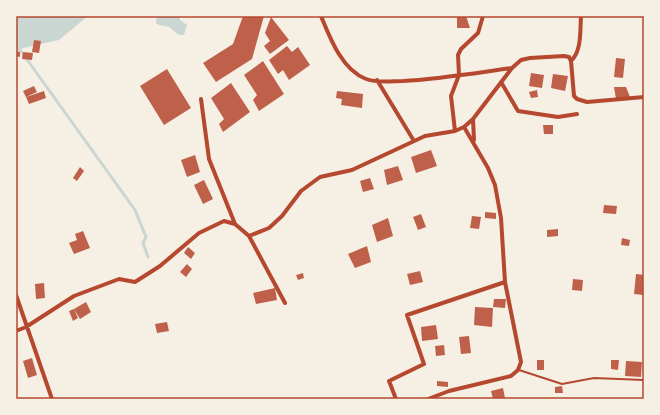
<svg xmlns="http://www.w3.org/2000/svg" width="660" height="415" font-family="'PT Sans',sans-serif">
	<rect width="100%" height="100%" fill="#f6efe4"/>
	<path fill="#c9d6d2" d="M16,16H88L59,40L23,48L16,52Z
		M157,16H180V20L187,25L184,35C175,36 175,30 169,27C163,25 161,27 156,23Z"/>
	<g fill="none" stroke-linecap="round" stroke-linejoin="round">
		<path stroke="#c9d6d2" stroke-width="3" d="M18,47L135,210L146,237L143,243L148,257"/>
	</g>
	<path fill="#bf614a" d="M243,16H264L252,59L216,82L203,63L233,44Z
		M457,16H466L470,28H457Z
		M271,17L289,40L270,54L264,46L270,41L265,33Z
		M34,40L41,41L39,53L32,52Z
		M287,46L292,52L298,47L310,65L289,80L283,70L278,74L269,60Z
		M16,51L20,52V57L16,56Z
		M23,52L33,53L32,60L22,59Z
		M616,58L625,59L623,78L614,77Z
		M263,61L284,94L259,111L253,100L257,95L244,75Z
		M167,69L191,108L164,125L140,86Z
		M531,73L544,75L542,88L529,86Z
		M553,74L568,76L565,91L551,88Z
		M231,83L250,112L223,132L219,124L224,119L211,98Z
		M34,86L37,92L26,97L23,91Z
		M614,87H626L630,97L616,99Z
		M537,90L538,97L531,98L529,92Z
		M44,91L46,98L29,104L26,97Z
		M337,91L363,94L362,108L341,105L342,99L336,98Z
		M543,125H553V134H544Z
		M431,150L437,166L416,173L411,157Z
		M195,155L200,172L187,177L181,160Z
		M398,166L403,180L387,185L384,170Z
		M80,167L84,171L77,181L73,178Z
		M370,178L374,189L363,192L360,181Z
		M204,180L213,199L203,204L194,185Z
		M604,205L617,206L616,214L603,213Z
		M485,212L496,213V219L485,218Z
		M421,214L426,227L418,230L413,217Z
		M472,216L481,217L479,229L470,228Z
		M388,218L393,236L377,242L372,225Z
		M558,229V236L547,237V230Z
		M83,231L90,248L74,254L69,243L77,240L75,234Z
		M622,238L630,240L629,246L621,245Z
		M367,246L371,262L355,268L348,254Z
		M188,247L195,253L191,259L184,253Z
		M187,264L192,269L186,277L180,272Z
		M420,271L423,282L410,285L407,274Z
		M303,273L304,278L298,280L296,275Z
		M636,274L644,275V295L634,294Z
		M573,279L583,280L582,291L572,290Z
		M44,283L45,298L36,299L35,284Z
		M275,288L277,300L256,304L253,293Z
		M494,299H506L505,308L493,307Z
		M86,302L91,312L80,319L74,309Z
		M475,307L493,308L492,327L474,325Z
		M74,309L78,318L73,321L69,311Z
		M167,322L169,331L157,333L155,324Z
		M436,325L438,339L422,341L421,327Z
		M469,336L471,353L461,354L459,337Z
		M444,345L445,355L436,356L435,346Z
		M32,358L37,375L28,378L23,361Z
		M537,360H544V370H537Z
		M611,360H619L618,370L611,369Z
		M626,361L642,362L641,377L625,376Z
		M437,381L448,382V387L437,386Z
		M562,386L563,393H555V387Z
		M503,388L505,398L493,399L491,391Z"/>
	<g fill="none" stroke-linecap="round" stroke-linejoin="round">
		<path stroke="#b5482f" stroke-width="2" d="M519,370L562,384L594,378L644,380"/>
		<path stroke="#b5482f" stroke-width="4" d="M321,16C330,38 342,70 366,79C376,83 392,81 403,81C439,79 475,73 512,68
			M571,61C582,51 580,30 581,16
			M377,80L414,141
			M501,82L518,111L558,117L577,114
			M201,99L209,159L235,224
			M473,119L474,140
			M455,131L451,96L459,75L458,55L461,49L478,33L483,16
			M249,236L285,303
			M16,295L52,399
			M16,331L26,327L74,296L119,279L135,282L160,266L199,233L224,221L235,224L249,236L269,228L282,216L301,191L320,177L352,170L425,136L455,131L464,127L473,119L512,68L521,60L530,58L564,56L569,57L571,61L574,96L577,99L587,102L644,97
			M396,399L389,381L424,364L407,315L505,282
			M428,399L449,391L511,376L518,370L521,362L505,282L501,218L495,185L488,168L464,127"/>
	</g>
	<rect width="660" height="415" fill="none" stroke="#f6efe4" stroke-width="34"/>
	<rect x="17" y="17" width="626" height="381" fill="none" stroke="#b5482f" stroke-width="1.5"/>
</svg>
